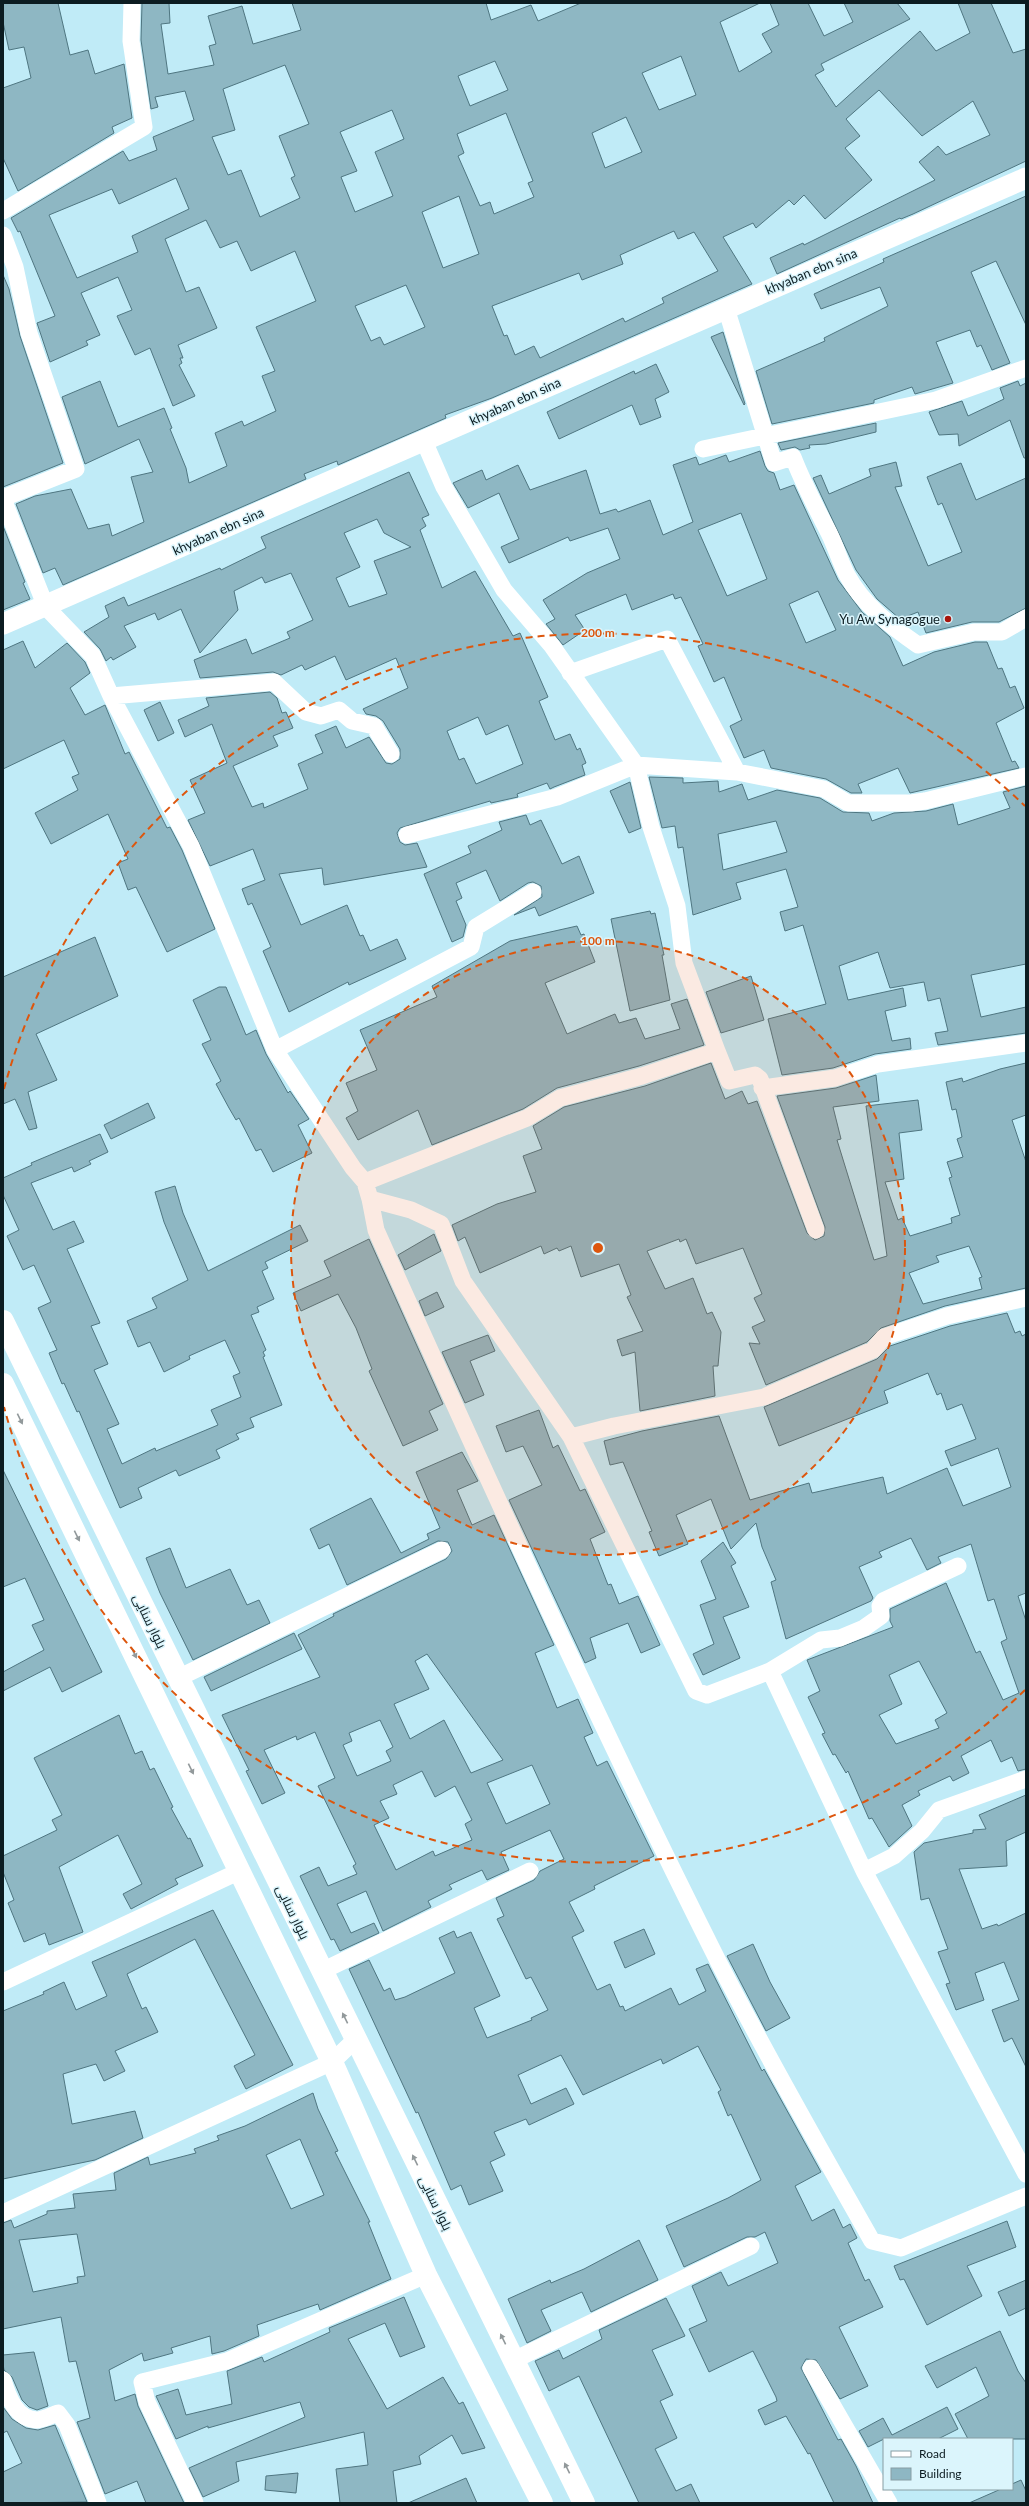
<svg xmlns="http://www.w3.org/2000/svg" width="1029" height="2506" font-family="Lato,Cairo,sans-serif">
	<rect width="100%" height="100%" fill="#c0ebf7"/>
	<path fill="#8eb7c3" stroke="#4f7681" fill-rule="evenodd" d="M3,3H58L70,55L88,50L95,74L124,64L132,118L112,127L114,133L18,191L3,158V88L31,78L24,47L9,50L3,22Z
		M142,3H169L170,23L161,24L168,74L214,65L209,46L216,44L208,16L242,6L253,44L301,30L292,3H486L491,20L531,5L538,21L581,3H760L720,22L739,72L772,52L762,34L779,25L770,3H808L824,36L853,22L844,3H897L910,19L821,64L824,70L815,75L836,107L920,31L936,51L970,33L958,3H991L1013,53L1026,49V161L913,214L901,219L900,218L777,274L770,258L803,243L804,245L935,180L919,162L938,146L946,155L990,135L973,101L922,136L879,90L846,119L860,136L845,148L872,180L825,219L804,195L794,205L789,200L756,228L753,223L723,237L752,284L492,398L445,415L446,418L338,465L337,461L304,474L306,479L63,585L55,568L43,573L16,504L35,496L71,489L88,529L109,524L112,536L144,522L131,477L153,472L139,439L85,464L62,397L100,381L118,427L164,408L172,428L170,429L186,468L189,483L227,466L215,433L242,421L244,426L276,411L262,376L275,371L256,327L316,301L295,251L251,271L237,241L220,248L206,220L165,239L186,292L199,287L217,328L178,345L183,358H180L182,363L179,365L195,396L173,406L150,348L135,355L117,316L132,310L118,277L81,293L100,335L86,341L88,345L50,362L37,323L55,316L20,231L18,232L11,218L123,151L129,161L157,150L153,137L194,120L185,91L155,97L158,107L151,109L141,40ZM681,56L696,95L659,110L642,73ZM495,61L508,90L470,106L458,76ZM285,65L309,124L279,136L295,176L291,178L300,198L260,217L241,170L228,175L212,137L235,130L223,89ZM392,110L404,139L375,152L393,196L355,212L341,177L357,171L340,132ZM506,113L533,181L528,183L534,197L494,214L490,202L480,206L458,156L464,153L457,134ZM626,117L642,152L605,168L592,133ZM176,178L189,209L132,236L138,252L77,278L49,215L112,189L119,204ZM459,196L479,254L443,268L422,212ZM674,231L678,239L694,232L718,271L662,298L664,303L625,322L623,318L540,358L534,346L515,355L507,335L504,336L492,306L579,273L582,280L623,264L620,255ZM406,285L425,327L384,345L380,337L371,341L355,306Z
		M1026,196V325L996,261L971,272L1010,363L992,370L981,345L977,347L970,330L936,342L953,383L915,394L912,387L874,400V403L772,424L756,371L825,341L824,338L888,306L880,287L821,309L814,294L884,262L883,259Z
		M3,275L9,289L20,336L63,463L3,487Z
		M723,332L745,404L744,405L711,337Z
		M656,364L669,392L655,399L661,417L640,425L632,405L559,439L547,412L634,371L635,374Z
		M1018,381L1020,386L1026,383V458H1024L1010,420L959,446L958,434L939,435L929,412L962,401L968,416L1004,399L1000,388Z
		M876,423V432L826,444L809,445L810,448L800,450L795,447L781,450L778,443Z
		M760,451L765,466L768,471L774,473L780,490L794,485L838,580L862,612L890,637L903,666L934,652L975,642H987L998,669L1002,668L1010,688L1015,686L1024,708L996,723L1012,762L1015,761L1019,768L910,793L898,768L858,784L862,793H851L826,779L771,768L764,750L744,758L730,726L742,720L724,677L714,682L698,646L703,644L681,597L675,599L673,594L632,610L626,594L575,615L585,630L563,645L546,624L555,619L543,600L587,573L620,559L608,528L570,541L568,537L509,563L501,547L519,539L499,493L468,508L453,483L482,470L486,480L518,465L530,490L586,470L600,514L616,509L618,512L650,500L663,535L693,522L673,465L696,457L699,465L726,455L729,462ZM741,513L767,579L727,596L698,530ZM818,591L836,630L806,643L789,604Z
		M896,462L902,486L895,487L928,566L962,552L942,503L938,505L927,477L961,463L976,500L1026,478V608L999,622H972L926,633L918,612L900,619L877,599L856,570L813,478L821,475L829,494L871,476L869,469Z
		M409,472L429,515L422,518L426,526L420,530L442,588L475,571L513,636L520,633L548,697L539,701L555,740L570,734L577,750L580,748L586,763L582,765L585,775L554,787L550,789L547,783L517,794L518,797L491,803L490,801L400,828L397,833L400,842L405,845L417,843L427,867L324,885L322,868L279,874L301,925L347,905L360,936L363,935L370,951L397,939L406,959L349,985L348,982L289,1012L263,951L271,947L252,903L248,905L242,889L265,880L253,849L210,866L188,820L205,813L190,780L227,763L212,724L185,737L178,720L209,706L206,698L270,692L277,698L282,713L286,712L293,728L273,736L278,746L233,766L252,807L263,803L264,808L308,789L298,764L323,753L315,735L336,726L346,748L369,737L386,763L392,764L400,759V749L383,721L376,716L366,714L363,709L408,688L396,658L346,680L335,656L305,670L302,665L281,675L273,672L200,678L194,660L246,639L252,654L290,638L287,632L313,620L291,573L265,583L262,577L234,591L238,610L200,653L181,609L158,620L155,613L124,626L136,647L113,660L111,657L106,661L100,649L84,632L109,617L105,606L124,597L128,606L220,568L221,570L266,548L261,537ZM377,519L384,533L411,547L374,561L387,594L349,607L336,578L360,567L344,533ZM478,717L486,735L508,725L523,764L476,784L464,758L459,760L447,731Z
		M3,526L25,582L23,583L30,599L3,610Z
		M23,641L35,668L67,643L85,662L90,673L70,688L85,715L105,705L125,754L129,752L167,828L170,827L182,850L215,929L167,952L136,887L128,890L118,863L128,859L108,814L51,844L35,813L78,790L72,777L79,774L64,740L3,769V650Z
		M160,702L174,733L158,741L144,710Z
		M649,777L683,778V783L718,781L719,792L742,784L748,800L777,790L820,798L843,812L869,813L872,821L894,813L926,811L953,804L958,825L1010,808L1003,792L1026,786V964L971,975L981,1017L1026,1007V1033L938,1045L935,1033L948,1031L940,998L928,1001L924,982L890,988L878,952L839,966L848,1000L903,988L906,1006L885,1011L892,1041L910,1038L911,1049L875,1054L833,1068L782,1075L768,1019L826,1004L803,925L785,931L780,912L798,907L786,869L736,883L741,899L693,915L683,847L678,848L675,826L662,828ZM776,821L787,852L723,870L718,834Z
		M630,782L641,828L629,833L610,791Z
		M526,815L530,825L541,820L562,864L579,856L594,893L539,916L535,907L514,915L542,897L541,886L533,882L528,883L500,901L486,870L456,883L462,898L456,901L466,925L463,937L452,942L424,874L471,853L468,846L502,830L499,822Z
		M650,911L651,914L655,913L664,955H662L670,1000L630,1011L611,919Z
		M577,926L581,935L584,934L595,962L545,983L567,1034L615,1014L619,1023L636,1018L645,1039L680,1029L671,1004L687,999L704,1045L639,1066L557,1088L523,1109L432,1145L418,1110L358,1140L346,1118L358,1111L346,1083L377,1070L360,1030L437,997L432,986L510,941Z
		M95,937L118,996L36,1034L57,1080L28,1092L37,1128L29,1130L15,1099L3,1104V977Z
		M751,976L764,1020L721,1033L706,992Z
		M219,987H226L246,1035L256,1030L266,1054L288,1093L290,1091L309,1119L298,1125L312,1153L273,1172L261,1149L256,1151L239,1118L236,1120L229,1108L216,1084L221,1081L202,1044L211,1040L193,1000Z
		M711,1063L725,1099L742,1091L748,1104L757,1101L807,1233L815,1240L824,1236L825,1227L777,1096L836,1088L876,1075L879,1101L833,1107L841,1139L837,1140L874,1260L887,1256L866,1106L918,1100L922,1130L899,1133L904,1179L885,1182L898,1220L902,1218L910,1236L952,1223L951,1218L960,1215L949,1178L952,1177L947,1162L963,1157L957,1139L962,1137L956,1109L952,1110L946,1082L962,1078L963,1082L1000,1069L1026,1063V1115L1012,1120L1026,1162V1288L945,1306L881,1328L867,1342L766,1385L749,1343L760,1344L752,1327L765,1321L754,1298L762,1294L743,1248L696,1264L686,1239L680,1242L679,1239L647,1251L665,1289L693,1278L707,1314L712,1312L721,1332L718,1366H713L715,1396L640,1411L635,1352L622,1356L617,1340L643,1331L627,1297L631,1295L619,1264L581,1277L571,1246L559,1251L557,1248L544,1254L541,1246L480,1273L465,1237L458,1241L452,1225L497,1204L536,1192L523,1156L542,1149L533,1126L564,1107L645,1086ZM969,1246L982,1277L979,1278L982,1289L923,1304L909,1273L939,1262L936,1256Z
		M148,1103L155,1118L111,1139L104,1125Z
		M100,1134L108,1152L89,1161L91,1164L74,1172L72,1167L31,1183L53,1230L74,1221L84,1242L67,1249L100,1323L91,1326L108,1364L94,1370L119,1424L107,1429L122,1464L155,1448L156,1451L218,1425L211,1410L241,1397L233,1376L240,1373L225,1340L189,1356L190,1359L164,1372L150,1342L138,1347L127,1321L157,1308L152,1298L188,1280L164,1222L155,1192L175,1186L183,1213L208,1271L300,1225L308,1241L265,1262L268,1268L262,1271L274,1299L257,1307L259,1312L251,1315L266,1350L263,1352L265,1356L263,1357L282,1405L250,1418L254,1427L236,1434L239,1439L216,1450L220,1458L179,1476L176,1470L138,1488L142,1498L120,1508L79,1411L77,1412L64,1383L62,1384L49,1353L57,1350L38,1308L51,1302L34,1265L23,1270L7,1236L19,1230L3,1195V1178L32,1165L31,1163Z
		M434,1234L441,1251L405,1270L398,1255Z
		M369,1239L443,1404L429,1411L438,1430L403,1446L369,1371L372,1369L356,1328L338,1294L301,1311L293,1293L331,1276L324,1261Z
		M437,1292L444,1307L425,1316L419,1301Z
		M1007,1313L1015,1333L1020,1331L1022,1336L1026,1334V1593L1018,1596L1026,1621V1769L1018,1771L1012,1757L1001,1762L991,1740L961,1756L969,1773L953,1781L950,1776L918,1791L920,1795L902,1805L912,1826L889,1847L872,1818L869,1819L848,1771L846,1773L835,1754L833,1755L822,1734L825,1733L808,1697L820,1691L807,1660L893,1627L890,1621V1609L946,1583L976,1653L980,1651L1003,1700L1019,1693L1001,1642L1007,1639L994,1599L988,1601L971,1544L938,1557L941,1563L927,1570L911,1538L879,1552L882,1557L859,1567L873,1598L871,1601L786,1639L771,1582L776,1580L762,1547L756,1523L731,1549L711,1499L676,1515L688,1544L659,1556L649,1532L652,1531L623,1462L610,1465L604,1441L642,1431L719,1416L750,1500L809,1483L812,1493L883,1477L887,1494L947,1468L963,1506L1011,1487L998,1448L951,1466L945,1451L976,1439L962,1404L947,1410L941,1393L937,1395L928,1373L884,1391L888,1403L779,1446L764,1407L877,1359L890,1346L950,1326ZM919,1661L947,1713L935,1720L939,1728L896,1744L879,1715L902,1704L889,1675Z
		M488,1335L495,1351L470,1361L484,1395L465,1403L442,1352Z
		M539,1410L553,1448L558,1445L580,1491L585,1489L605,1532L590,1539L608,1585L611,1584L619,1604L638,1596L660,1645L641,1653L628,1623L590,1638L596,1658L585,1663L509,1500L542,1485L523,1446L506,1452L496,1426Z
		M462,1452L478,1481L457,1490L472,1525L494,1515L554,1645L535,1653L557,1708L578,1699L593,1733L584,1737L597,1766L607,1761L654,1856L594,1886L595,1889L569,1902L584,1931L572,1937L597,1990L610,1984L620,2007L623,2006L625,2011L671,1988L679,2005L706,1991L696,1969L708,1964L762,2071L764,2069L821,2172L795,2186L812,2221L834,2209L843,2228L850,2224L857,2238L848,2243L865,2281L869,2279L883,2307L839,2327L868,2386L840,2399L816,2360L806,2359L801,2368L838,2440L841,2439L856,2466L873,2503H834L810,2453L808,2454L786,2416L765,2425L758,2410L777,2401L776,2397L753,2351L709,2372L689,2329L707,2321L692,2286L721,2272L728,2286L778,2263L765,2232L755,2237H747L684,2267L666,2226L728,2198L761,2180L731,2114L728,2116L718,2092L721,2090L698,2046L663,2064L661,2059L583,2095L561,2055L518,2075L531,2104L566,2088L574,2104L529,2125L526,2119L494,2132L505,2155L490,2162L503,2191L469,2205L461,2185L451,2190L418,2112L416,2113L349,1969L369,1960L384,1991L390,1988L395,2000L405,1997L455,1973L439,1938L454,1931L457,1938L471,1932L500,1996L474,2008L487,2038L532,2020L531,2018L548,2010L531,1977L526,1979L497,1919L504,1916L496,1898L534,1880L540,1871L564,1859L550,1830L501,1852L509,1870L487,1880L482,1870L449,1885L452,1889L428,1901L431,1907L383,1931L366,1891L337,1904L351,1933L374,1923L379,1933L340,1951L334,1939L331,1940L300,1876L319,1867L328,1886L357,1874L353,1866L356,1864L318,1786L335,1778L315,1732L297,1740L296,1736L264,1750L285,1793L262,1804L246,1771L249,1770L222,1715L320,1677L298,1635L334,1616L333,1614L446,1559L452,1551L448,1542L438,1541L347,1585L329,1544L319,1549L310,1529L371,1498L401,1553L429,1539L427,1534L440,1528L416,1472ZM427,1654L503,1760L471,1773L444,1720L410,1739L394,1704L429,1689L415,1661ZM380,1720L393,1747L386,1751L391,1761L357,1776L343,1745L352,1741L349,1733ZM532,1765L550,1804L506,1824L487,1783ZM422,1771L435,1797L455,1786L472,1820L465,1824L472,1840L435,1856L433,1851L396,1870L374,1825L389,1818L380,1801L397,1794L393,1785Z
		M3,1470L102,1672L62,1692L50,1667L3,1691V1672L44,1650L32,1625L44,1620L25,1578L3,1587Z
		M723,1542L736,1563L731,1566L749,1607L723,1617L740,1658L703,1675L693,1654L714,1644L700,1605L716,1599L701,1561Z
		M170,1548L186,1588L230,1569L247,1605L259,1600L270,1623L193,1660L160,1593L146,1558Z
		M294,1633L302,1649L211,1691L204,1677Z
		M119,1715L135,1754L142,1751L150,1770L154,1768L173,1807L171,1808L188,1839L190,1838L203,1866L175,1879L178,1884L131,1909L123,1894L142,1884L118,1835L59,1867L83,1932L49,1945L45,1933L24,1942L8,1903L14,1900L3,1872V1856L57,1830L52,1820L62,1815L34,1758Z
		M1026,1795V1832L1006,1841L1007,1866L959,1869L982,1929L997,1924L998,1926L1026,1913V2067L1012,2038L1004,2042L992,2010L1019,2000L1004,1962L975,1973L984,2000L956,2010L946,1984L950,1983L938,1952L948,1949L929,1898L921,1900L914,1852L924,1843L973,1833V1830L986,1829L979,1815Z
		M213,1910L293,2065L246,2089L234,2066L255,2055L195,1939L127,1974L142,2009L146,2007L158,2032L115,2051L125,2071L104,2081L96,2064L63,2074L72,2124L135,2111L143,2138L95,2160L3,2179V2011L44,1994L43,1992L64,1982L76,2010L107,1996L92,1962Z
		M644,1929L655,1954L625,1968L614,1942Z
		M753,1944L770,1982L790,2018L766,2031L727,1956Z
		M313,2093L318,2109L338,2151L335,2152L370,2222H368L391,2279L320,2310L318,2304L257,2325L259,2336L224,2351L212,2354L210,2336L171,2348L173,2353L144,2361L142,2353L109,2370L115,2401L135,2394L138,2406L184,2503H146L137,2481L105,2494L77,2422L90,2418L76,2361L69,2362L61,2317L3,2329V2223L11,2220L14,2228L47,2214V2211L75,2208L73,2194L116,2190L114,2173L148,2157L150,2165L196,2153L194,2149L219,2140L217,2136L245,2126ZM300,2139L324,2195L291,2209L266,2155ZM77,2234L85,2276L77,2277L78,2283L33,2292L19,2240Z
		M1007,2221L1016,2247L967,2266L982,2296L927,2325L904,2279L900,2280L894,2266Z
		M639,2240L658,2280L591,2312L582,2292L541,2310L551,2331L527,2343L508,2299L550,2280L551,2283L584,2269Z
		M1026,2280V2308L1009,2316L998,2292Z
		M404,2297L425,2347L400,2357L385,2323L348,2339L387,2409L443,2377L459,2404L463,2402L485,2448L462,2454L452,2435L419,2456L421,2464L393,2471L397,2503H340L336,2469L368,2465L364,2432L236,2462L239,2481L203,2497L189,2468L305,2417L300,2402L208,2428V2426L176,2439L156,2396L178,2389L186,2415L232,2404L227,2371L262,2357L264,2362L330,2332L329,2328Z
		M666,2298L685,2336L652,2350L673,2395L660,2401L677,2438L655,2449L676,2491L691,2484L700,2503H639L579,2376L549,2391L535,2361L559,2350L563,2359L602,2339L599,2330Z
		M1000,2331L1018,2371L1026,2383V2439H968L955,2414L989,2396L976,2367L937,2388L925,2366Z
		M34,2352L48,2406L37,2410L29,2407L22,2400L12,2377L4,2370L3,2364V2355Z
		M3,2407L12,2419L26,2428L38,2430L55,2425L87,2502L3,2503V2472L22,2463L7,2431L3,2433Z
		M947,2407L958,2429L938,2439H884L868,2447L859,2431L883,2418L892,2435Z
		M298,2473L296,2493L265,2490L266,2476Z
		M466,2478L477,2503H408Z
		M1021,2480L1026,2491V2503H969L1001,2489H1012V2484Z"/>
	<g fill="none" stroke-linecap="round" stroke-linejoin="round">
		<path stroke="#fff" stroke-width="17" d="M3,211L144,127L131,41L132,3
			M3,235L15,267L29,333L76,469L3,498
			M726,308L774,463L793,457C803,483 816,508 829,533C836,547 840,562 847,575C863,605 892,627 918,645L974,632H1002L1026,618
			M424,441L444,487L504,590L552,646L636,765L651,827L677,906L684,963L717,1051
			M703,449L936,400L1026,368
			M3,499L46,607L93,656L111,696L191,846L275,1050L353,1168L365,1182L370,1199L411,1210L441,1224L463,1281L571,1437L696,1691L707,1695L770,1671L864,1871L1026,2174
			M570,673L667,639L737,772
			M111,696L274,682L306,712L321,716L339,710L352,721L374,726L391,754
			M407,835L557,797L636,765L737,772L824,789L848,803H911L925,801L1026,776
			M275,1050L471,947L476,927L533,892
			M762,1088L835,1078L878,1064L1026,1043
			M365,1182L527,1118L560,1098L642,1076L717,1051L729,1081L755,1075L760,1079L816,1230
			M370,1199L376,1230C486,1476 598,1722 719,1963C767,2057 820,2149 872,2241L901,2248L1026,2196
			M571,1437L614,1426L764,1397L873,1350L884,1337L947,1316L1026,1298
			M770,1671L821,1640L840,1638L864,1628L881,1616L880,1606L883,1601L958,1566
			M178,1678L442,1550
			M864,1871L894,1856L922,1831L939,1810L1026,1779
			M322,1971L530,1871
			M3,1982L240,1871
			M3,2213L332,2062L355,2040
			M514,2360L751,2246
			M811,2368L889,2503
			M3,2380C8,2397 16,2419 37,2420C43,2420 52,2415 58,2413L67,2425L98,2503
			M195,2503L147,2402L142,2382L227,2361L426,2275"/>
		<path stroke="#fff" stroke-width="21" d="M3,624L1026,178"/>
		<path stroke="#fff" stroke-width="22" d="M3,1321L584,2503
			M3,1384L332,2062L426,2275L542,2503"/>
	</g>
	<defs><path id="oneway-solid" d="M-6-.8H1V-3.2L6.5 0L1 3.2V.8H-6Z"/></defs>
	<g fill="#92999b">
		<use href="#oneway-solid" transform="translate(20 1419) rotate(64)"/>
		<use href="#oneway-solid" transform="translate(77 1536) rotate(64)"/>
		<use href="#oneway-solid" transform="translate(134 1653) rotate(64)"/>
		<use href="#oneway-solid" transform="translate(191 1769) rotate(64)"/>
		<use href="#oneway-solid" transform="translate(345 2018) rotate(-116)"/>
		<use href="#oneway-solid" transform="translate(415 2160) rotate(-116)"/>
		<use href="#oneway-solid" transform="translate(503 2339) rotate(-116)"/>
		<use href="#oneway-solid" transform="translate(567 2468) rotate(-116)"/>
	</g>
	<circle cx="598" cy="1248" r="307" fill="#dd560d" fill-opacity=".12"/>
	<g fill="none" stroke="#dd560d" stroke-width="2" stroke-dasharray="7 5">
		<circle cx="598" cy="1248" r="307"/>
		<path d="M1025 1690A615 615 0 0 1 4 1407M4 1089A615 615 0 0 1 1025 806"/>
	</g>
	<circle fill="#a8150c" stroke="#dbf5fc" stroke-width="1.5" cx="948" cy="619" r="4"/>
	<g text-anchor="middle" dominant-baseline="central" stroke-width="3" stroke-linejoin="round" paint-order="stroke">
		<g font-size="13" fill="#0c1c21" stroke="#dbf5fc">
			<text transform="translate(811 271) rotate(-23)">khyaban ebn sina</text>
			<text transform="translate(515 401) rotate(-24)">khyaban ebn sina</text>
			<text transform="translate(218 531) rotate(-24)">khyaban ebn sina</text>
			<text transform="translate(150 1621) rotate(64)">بلوار سنایی</text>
			<text transform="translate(293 1912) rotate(64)">بلوار سنایی</text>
			<text transform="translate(436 2203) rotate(64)">بلوار سنایی</text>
		</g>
		<g font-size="13" fill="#0c1c21" stroke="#dbf5fc" text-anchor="end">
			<text x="940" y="619">Yu Aw Synagogue</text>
		</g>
	</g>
	<circle cx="598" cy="1248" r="6" fill="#dd560d" stroke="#dbf5fc" stroke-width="2"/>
	<g font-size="12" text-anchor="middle" font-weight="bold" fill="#dd560d" stroke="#dbf5fc" stroke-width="3" stroke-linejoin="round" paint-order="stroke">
		<text x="598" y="637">200 m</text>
		<text x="598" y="945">100 m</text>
	</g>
	<rect width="1029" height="2506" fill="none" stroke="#0c1c21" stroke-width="8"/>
	<rect x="883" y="2438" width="130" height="52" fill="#dbf5fc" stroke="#889ea4"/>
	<rect x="891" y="2451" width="20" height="6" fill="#ffffff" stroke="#889ea4"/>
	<text x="919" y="2458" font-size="12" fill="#0c1c21">Road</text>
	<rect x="891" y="2468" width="20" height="12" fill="#8eb7c3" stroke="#889ea4"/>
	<text x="919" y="2478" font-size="12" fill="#0c1c21">Building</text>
</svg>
